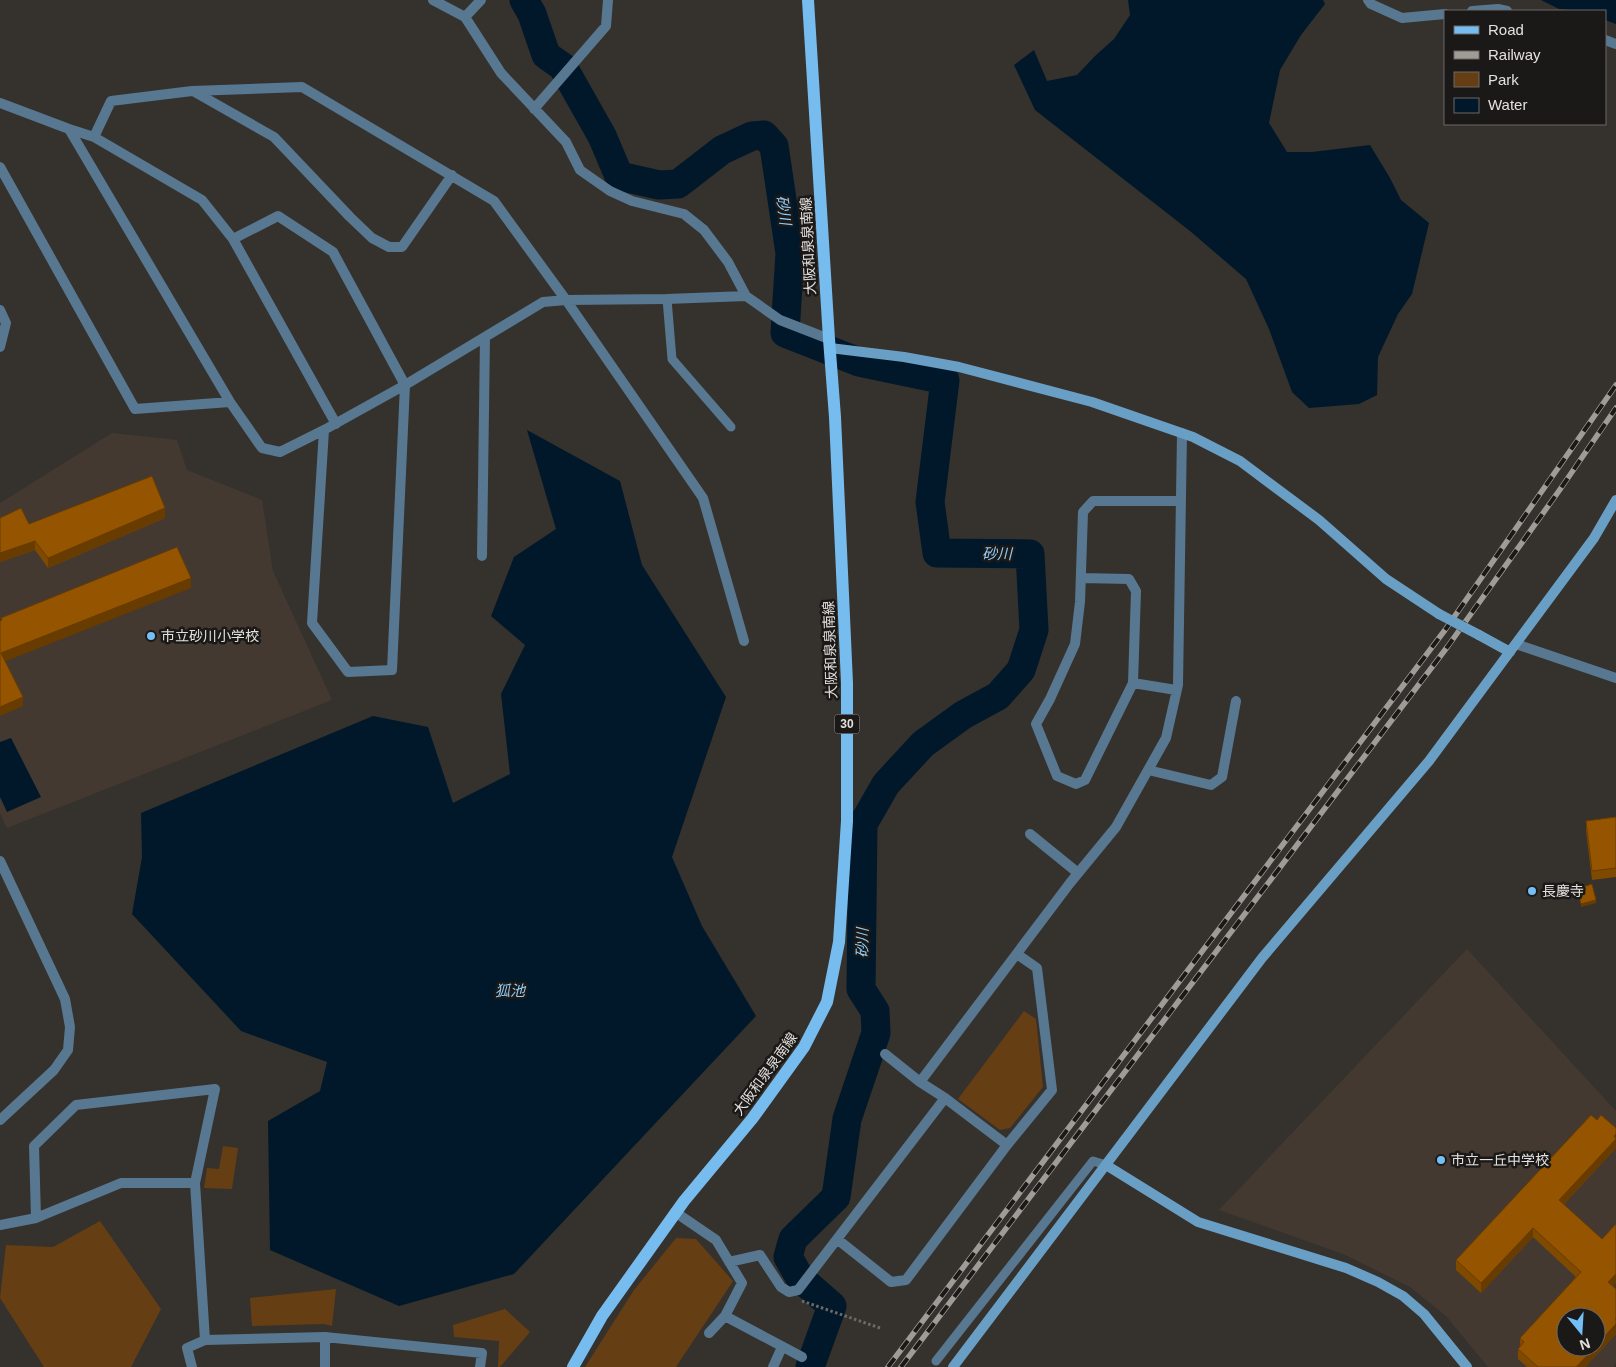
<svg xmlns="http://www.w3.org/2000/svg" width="1616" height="1367" font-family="Arial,'Noto Sans JP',sans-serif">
	<rect width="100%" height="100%" fill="#35312d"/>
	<path fill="#433931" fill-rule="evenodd" d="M112,433L177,440L187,470L262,500L273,571L332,700L7,828L0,813V503Z
		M1467,949L1616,1111V1362L1614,1367H1488L1446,1316L1410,1287L1343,1254L1219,1210ZM1566,1317H1596V1347H1566Z"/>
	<path fill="#663e13" d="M1024,1011L1036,1019L1043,1087L1010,1128L1000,1130L958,1099Z
		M223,1146L238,1148L232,1189L204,1188L207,1168L219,1169Z
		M100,1221L161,1309L131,1367H44L0,1298L6,1245L53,1247Z
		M676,1238L696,1239L733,1281L676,1367H585L634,1290Z
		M336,1289L332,1326L324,1324L252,1326L250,1298Z
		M505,1309L530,1332L500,1367H498L499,1341L454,1337L453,1325Z"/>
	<path fill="#001829" d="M1128,0H1323L1325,4L1301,35L1280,70L1269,123L1287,152H1312L1370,145L1390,178L1401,200L1429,223L1412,294L1398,314L1378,357L1377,395L1359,404L1309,408L1292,392L1269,329L1246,279L1190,231L1035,110L1014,65L1034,50L1047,81L1077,75L1095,56L1114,39L1130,15Z
		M1541,0H1616V24L1605,20V11H1579L1559,9Z
		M527,430L620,481L642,565L726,697L672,857L702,926L756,1016L514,1274L399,1306L270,1250L268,1121L320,1091L327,1062L241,1031L132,914L142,857L141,813L373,716L428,727L453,803L510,774L501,694L525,645L491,616L514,557L556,529Z
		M11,738L41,797L7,812L0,797V742Z"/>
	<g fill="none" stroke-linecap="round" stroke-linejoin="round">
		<path stroke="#001829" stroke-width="29" d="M524,0L532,14L546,55L563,67L602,136L619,176L659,185L678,184L722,150L752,136L764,135L774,146L790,253L785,333L859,362L945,380L930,502L937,553L1030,554L1034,630L1021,670L998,696L963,715L923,744L886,784L863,824L861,989L875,1011L876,1033L847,1119L836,1197L793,1239L788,1257L800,1278L832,1306L810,1367"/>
		<path stroke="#6e6a67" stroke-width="3" stroke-dasharray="2.5 2.5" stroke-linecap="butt" d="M802,1301L880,1328"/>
		<path stroke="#577890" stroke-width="9" d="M667,299L672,359L731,427
			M936,1361L1093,1161L1106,1165"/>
		<path stroke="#577890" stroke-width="10" d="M433,0L465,17L501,73L566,142L580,170L610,191L632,201L684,214L704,230L728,262L746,296L780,320L829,339
			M1368,0L1371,4L1402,18L1445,14
			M1472,11L1498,9L1507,11
			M465,17L481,0
			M1605,40L1616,44
			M193,91L274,137L350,217L372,238L389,247H402L452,175
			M0,103L69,129L94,137L202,200L233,239L336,424
			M534,109L606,26L608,0
			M69,129L230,402L262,448L280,452L324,430L405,385L543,302L566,300L667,299L746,296
			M94,137L111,101L192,91L302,87L494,201L566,300L703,498L744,641
			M0,167L135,409L230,402
			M233,239L278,216L333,252L405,385L392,670L348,672L312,623L324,430
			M0,310L6,323L0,347
			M482,556L485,337
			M1081,578L1129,579L1136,591L1133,683L1085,780L1076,784L1057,776L1036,724L1050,699L1075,644L1080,602L1083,512L1093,501H1181
			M1516,644L1616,678
			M1133,683L1176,690
			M1148,770L1211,785L1222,777L1236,701
			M1030,834L1078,873
			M0,861L65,999L70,1027L68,1050L54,1070L0,1120
			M885,1054L920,1082
			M945,1098L1007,1145L1052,1090L1037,968L1017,954
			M675,1212L716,1240L742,1283L725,1316L709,1333
			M36,1218L121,1183H195
			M0,1225L36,1218L34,1146L76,1105L215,1089L195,1183L205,1340
			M837,1239L891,1282L906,1280L1007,1145
			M729,1262L760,1255L781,1287L789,1292L798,1290L945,1098L920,1082L1070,883L1116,827L1166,738L1178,685L1182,433
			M725,1316L802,1357
			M325,1337V1367
			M192,1367L187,1348L205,1340L325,1337L482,1353L480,1367
			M773,1367L782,1347"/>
		<path stroke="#6a9fc5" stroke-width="10" d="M830,348L904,357L959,367L1092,402L1193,437L1240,461L1319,520L1386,579L1439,614
			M1479,635L1510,652
			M1106,1165L1198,1222L1346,1268L1378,1282L1403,1296L1424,1314L1467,1367
			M953,1367L1262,958L1429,761L1594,538L1616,500"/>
		<path stroke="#77bcee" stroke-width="12" d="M573,1367L602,1316L684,1201L752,1119L804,1047L827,1002L839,942L847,821V683L835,417L829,339L808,0"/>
		<g stroke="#9f9c98" stroke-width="5.5">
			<path id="rail" d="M888,1367L1445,630L1616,385
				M901,1367L1448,646L1561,488L1616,408"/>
		</g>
		<use href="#rail" stroke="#1b1917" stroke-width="4" stroke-dasharray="11" stroke-linecap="butt"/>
		<path stroke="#6a9fc5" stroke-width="10" d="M1439,614L1479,635"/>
	</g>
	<path fill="#804900" d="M0,518L29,524L165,518L48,568L35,550L0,562Z
		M1616,817V877L1592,880L1586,831V821Z
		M1597,1120L1616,1128V1148L1564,1204L1613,1287L1616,1334L1585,1367H1527L1518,1359V1349L1520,1346V1338L1576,1277L1533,1237L1481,1293L1456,1270V1260Z"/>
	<path fill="#683c00" d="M165,508V518L48,568V558Z
		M35,541V550L0,562V553Z
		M191,578V588L1,663V653Z
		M23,697V706L0,716V707Z
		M1596,900V903L1581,907V904Z
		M1616,1134V1148L1559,1209V1200Z
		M1533,1228V1237L1481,1293V1283Z
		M1616,1274V1283L1608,1292V1282Z
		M1616,1318V1334L1585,1367H1576L1595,1347H1596V1345Z"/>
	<path fill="#955500" stroke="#683c00" d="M152,476L165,508L48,558L35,541L0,553V518L21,508L29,524Z
		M177,547L191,578L1,653L23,697L0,707V621L2,620L1,618Z
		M1616,817V868L1592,871L1586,821Z
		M1592,884L1596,900L1581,904L1577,889Z
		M1591,1115L1597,1120L1601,1115L1616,1128V1134L1614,1136L1616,1139L1559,1200L1602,1239L1616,1224V1274L1608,1282L1616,1289V1318L1615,1319L1616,1320V1324L1596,1345V1317H1566V1347H1595L1576,1367H1538L1518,1349L1524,1342L1520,1338L1581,1272L1533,1228L1481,1283L1456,1260Z"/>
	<g fill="#74c0f6" stroke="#1b1917" stroke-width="2">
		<circle cx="151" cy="636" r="5"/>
		<circle cx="1532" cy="891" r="5"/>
		<circle cx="1441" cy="1160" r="5"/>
	</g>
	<g text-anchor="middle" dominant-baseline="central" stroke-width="5" stroke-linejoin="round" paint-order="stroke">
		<rect fill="#1b1917" stroke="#a7a4a2" stroke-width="1" x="834.5" y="714.5" width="25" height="19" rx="4"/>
		<g font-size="12" font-weight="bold" fill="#e3e0dd">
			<text x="847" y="724">30</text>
		</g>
		<g font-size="14" fill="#e3e0dd" stroke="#1b1917">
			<text transform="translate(808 246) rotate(-93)">大阪和泉泉南線</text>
			<text transform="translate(830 650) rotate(-92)">大阪和泉泉南線</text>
			<text transform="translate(765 1074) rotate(-54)">大阪和泉泉南線</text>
		</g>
		<g font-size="14" fill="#e3e0dd" stroke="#1b1917" text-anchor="start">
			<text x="161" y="636">市立砂川小学校</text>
			<text x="1542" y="891">長慶寺</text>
			<text x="1451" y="1160">市立一丘中学校</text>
		</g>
		<g font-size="15" font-style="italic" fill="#90cdfa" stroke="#1b1917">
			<text transform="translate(784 210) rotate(82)">砂川</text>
			<text x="997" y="553">砂川</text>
			<text transform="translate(862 943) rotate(-89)">砂川</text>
			<text x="510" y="990">狐池</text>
		</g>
	</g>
	<rect x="1444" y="10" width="162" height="115" fill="#1b1917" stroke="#6b6966"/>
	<rect x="1454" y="26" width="25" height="8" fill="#77bcee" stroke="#6b6966"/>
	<text x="1488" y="35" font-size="15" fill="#e3e0dd">Road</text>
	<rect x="1454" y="51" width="25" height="8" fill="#9f9c98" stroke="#6b6966"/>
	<text x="1488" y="60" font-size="15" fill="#e3e0dd">Railway</text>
	<rect x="1454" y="72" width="25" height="15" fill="#663e13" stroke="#6b6966"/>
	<text x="1488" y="85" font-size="15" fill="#e3e0dd">Park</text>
	<rect x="1454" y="98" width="25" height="15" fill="#001829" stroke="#6b6966"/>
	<text x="1488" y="110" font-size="15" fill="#e3e0dd">Water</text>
	<g transform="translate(1581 1332) rotate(162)"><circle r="24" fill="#1b1917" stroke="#6b6966"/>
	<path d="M0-4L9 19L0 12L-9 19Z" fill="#74c0f6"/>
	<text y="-8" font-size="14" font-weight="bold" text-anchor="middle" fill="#e3e0dd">N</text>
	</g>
</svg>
